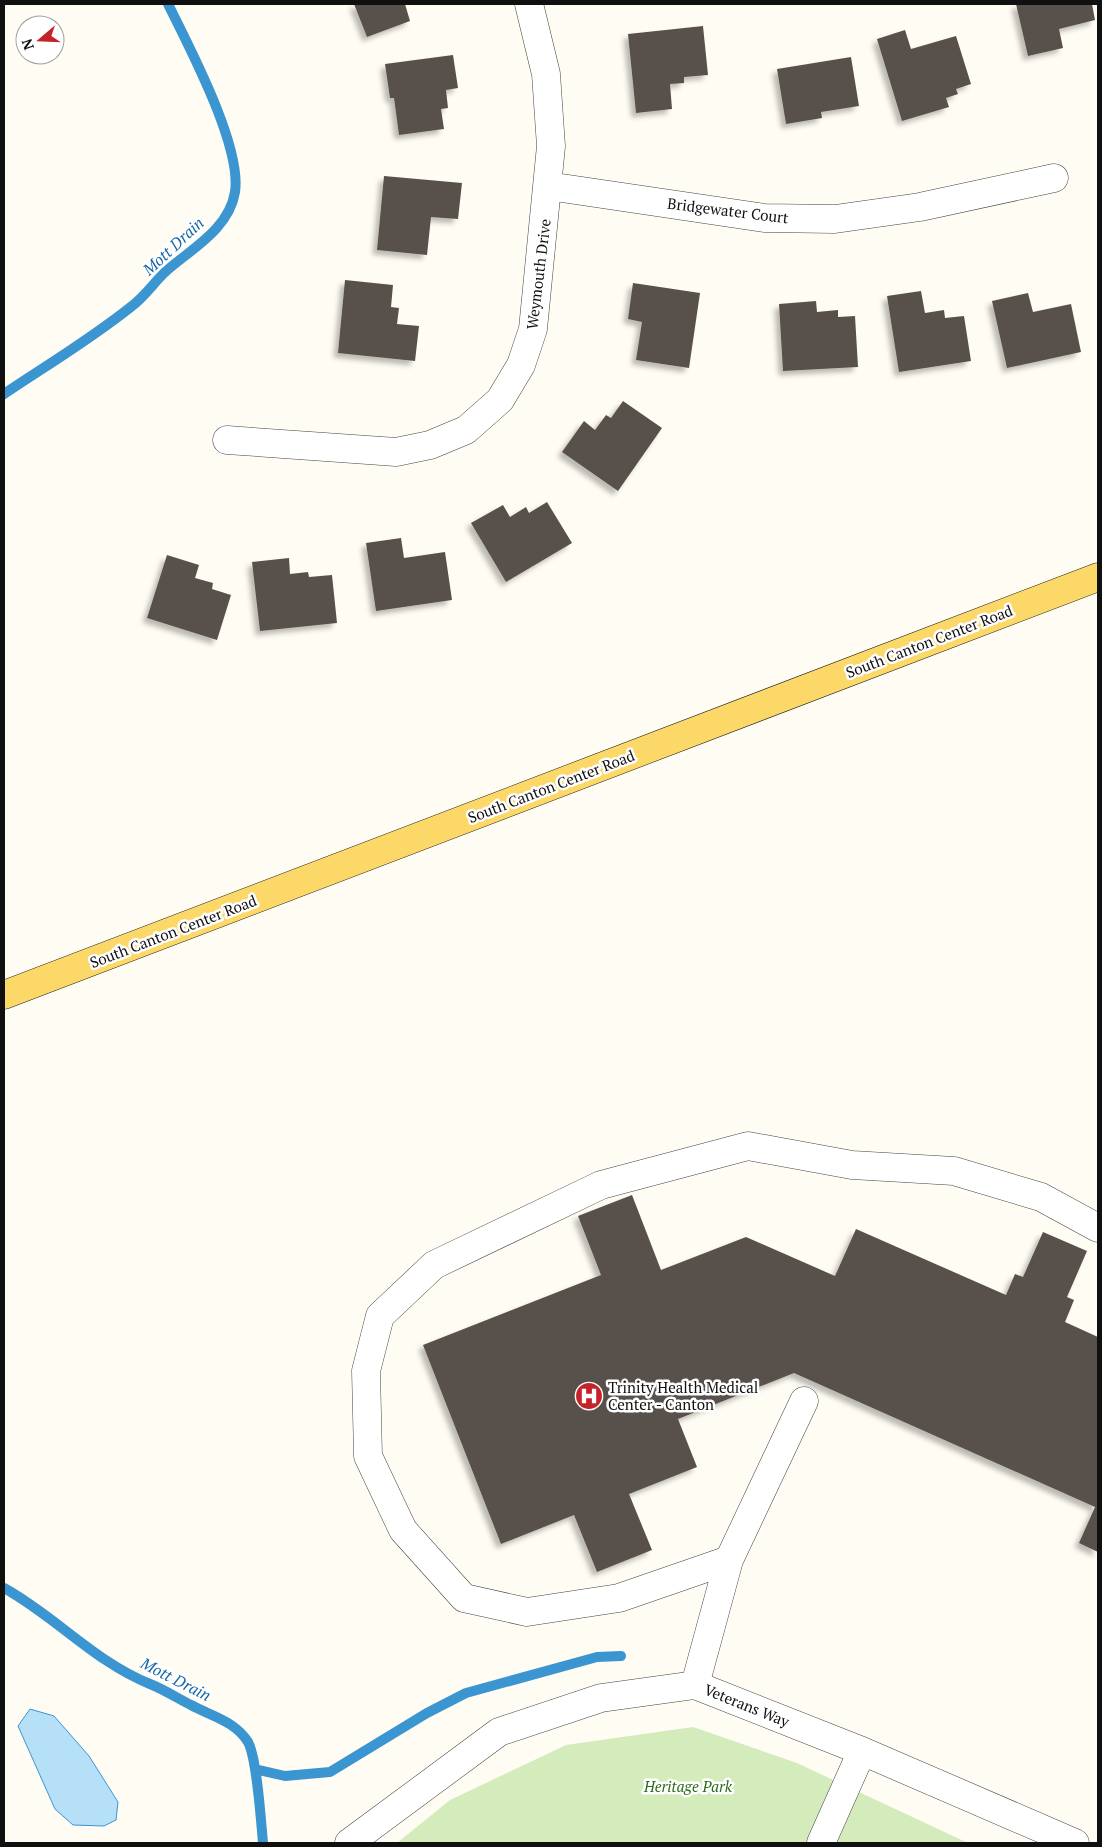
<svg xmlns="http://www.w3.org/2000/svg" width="1102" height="1847" font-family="'PT Serif',serif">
	<defs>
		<filter id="shadow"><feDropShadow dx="-4.5" dy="4.5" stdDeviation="2.5" flood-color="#0004"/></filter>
	</defs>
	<rect width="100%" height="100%" fill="#fffdf3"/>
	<path fill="#d4ebbb" d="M693,1727L797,1763L968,1843H397L450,1800L566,1745Z"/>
	<path fill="#b6dff8" stroke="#3b95d1" d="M30,1709L54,1716L89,1756L118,1802L116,1820L104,1826L73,1825L55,1809L18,1726Z"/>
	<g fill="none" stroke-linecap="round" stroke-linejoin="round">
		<path stroke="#3b95d1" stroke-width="10" d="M4,394C47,365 91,339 132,306C144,297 153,284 164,273C189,250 229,230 235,192C242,146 189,47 168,4
			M4,1588C55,1616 95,1662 150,1684C165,1690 177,1698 191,1705C211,1716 235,1721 248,1742C257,1758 261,1822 263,1843
			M255,1769L285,1776L330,1772L427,1713L466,1693L597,1657L621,1656"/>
	</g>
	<path fill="#59514c" filter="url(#shadow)" d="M354,4H405L410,21L367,37Z
		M1016,4H1092L1095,20L1059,29L1063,48L1028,56Z
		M703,26L708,75L684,77V83L670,84L672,109L636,113L628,34Z
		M905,30L911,49L956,36L971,84L956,89L958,94L946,98L949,107L902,121L877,39Z
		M453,55L458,88L446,90L448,108L441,109L444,129L399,135L394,98H390L385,64Z
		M851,57L859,106L821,112L822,118L786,124L777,69Z
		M384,176L462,183L458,219L431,217L427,255L377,250Z
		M345,280L393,285L391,307L399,308L397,324L419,326L415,361L338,353Z
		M633,283L700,293L689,368L636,360L642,322L628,319Z
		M921,291L925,313L944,310L945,318L964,316L971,361L899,372L887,296Z
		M1028,293L1033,312L1071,304L1081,352L1007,368L992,301Z
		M816,301L817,312L838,310V317L855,316L858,367L783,371L779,304Z
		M623,401L662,428L618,491L562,452L584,421L595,430L606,415L611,418Z
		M547,502L572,543L506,582L471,523L503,505L510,517L526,507L529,513Z
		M401,538L404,558L445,552L452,600L376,611L366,543Z
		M167,555L199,565L195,578L213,583L212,589L231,595L217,640L147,618Z
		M289,558L290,574L308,572L309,577L332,575L337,623L260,631L252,562Z
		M632,1195L661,1270L746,1237L835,1276L856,1229L1006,1295L1015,1274L1023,1277L1043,1232L1087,1251L1067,1297L1074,1300L1065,1322L1098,1337V1552L1079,1543L1095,1507L794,1373L678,1419L697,1467L629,1494L652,1550L597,1572L574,1515L501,1544L423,1345L601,1275L578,1216Z"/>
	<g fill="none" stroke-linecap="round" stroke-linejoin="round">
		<g stroke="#434343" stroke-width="29">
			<path id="minor" d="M548,186L764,218L835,219L920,207L1054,178
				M227,440L396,452L430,445L466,430L500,400L521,365L533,329L551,146L546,74L529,4
				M804,1401L729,1560L619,1598L527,1612L464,1598L403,1530L368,1456L366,1371L380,1316L434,1265L601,1185L748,1146L852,1165L954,1171L1041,1197L1098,1228
				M695,1685L729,1560
				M349,1843L499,1732L601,1698L695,1685L862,1751L1075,1843
				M821,1843L862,1751"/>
		</g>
		<g stroke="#212121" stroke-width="29">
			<path id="major" d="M4,995L1098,577"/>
		</g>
		<use href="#minor" stroke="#fff" stroke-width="28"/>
		<use href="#major" stroke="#fbd867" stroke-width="28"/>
	</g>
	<defs>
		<g id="hospital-disc" transform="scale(1.4375)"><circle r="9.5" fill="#c5232a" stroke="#fff"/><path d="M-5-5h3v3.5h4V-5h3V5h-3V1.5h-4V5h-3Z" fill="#fff"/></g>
	</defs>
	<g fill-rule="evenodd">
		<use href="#hospital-disc" x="589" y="1396"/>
	</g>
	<g text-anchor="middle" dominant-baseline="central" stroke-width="5" stroke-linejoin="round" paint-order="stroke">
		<g font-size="15" fill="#101010" stroke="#fff">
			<text transform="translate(728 210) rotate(7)">Bridgewater Court</text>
			<text transform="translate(538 274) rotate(-83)">Weymouth Drive</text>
			<text transform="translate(929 641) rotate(-21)">South Canton Center Road</text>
			<text transform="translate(551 786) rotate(-21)">South Canton Center Road</text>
			<text transform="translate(173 931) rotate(-21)">South Canton Center Road</text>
			<text transform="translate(747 1705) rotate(22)">Veterans Way</text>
		</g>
		<g font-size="15" fill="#101010" stroke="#fff" text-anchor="start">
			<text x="608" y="1387">Trinity Health Medical<tspan x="608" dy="17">Center - Canton</tspan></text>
		</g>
		<g font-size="15" font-style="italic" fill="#2d6b1d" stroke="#fff">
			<text x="688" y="1786">Heritage Park</text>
		</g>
		<g font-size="16" font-style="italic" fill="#1466a7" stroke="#fff">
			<text transform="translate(173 246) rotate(-43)">Mott Drain</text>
			<text transform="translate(176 1679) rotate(27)">Mott Drain</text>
		</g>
	</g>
	<rect width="1102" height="1847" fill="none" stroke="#101010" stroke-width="10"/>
	<g transform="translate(40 40) rotate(251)"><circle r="24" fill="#ffffff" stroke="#9f9f9f"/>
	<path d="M0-4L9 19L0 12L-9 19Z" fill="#c5232a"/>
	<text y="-8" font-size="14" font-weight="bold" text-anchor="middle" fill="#101010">N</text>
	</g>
</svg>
